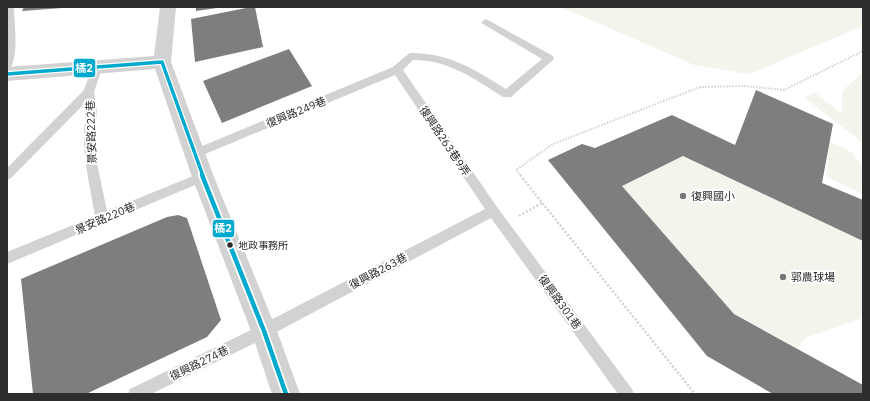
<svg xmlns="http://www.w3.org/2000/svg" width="870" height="401" font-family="'IBM Plex Sans','Noto Sans TC',sans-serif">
	<rect width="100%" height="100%" fill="#fff"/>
	<path fill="#f1f5eb" d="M561,7H863V26L749,74L694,65Z
		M863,72V143L804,97L815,93L842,114V91Z
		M829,141L853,153L863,169V194L827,177Z
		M683,156L863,241V318L805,338L797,348L734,314L622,186Z"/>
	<path fill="#7e7e7e" d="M24,7H62V8L22,11Z
		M196,7H217V8L196,11Z
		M251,7H255L263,47L195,62L191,19Z
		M289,49L312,86L222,123L203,81Z
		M756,90L833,124L822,183L863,200V241L683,156L622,186L734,314L863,385V394H773L707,356L548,160L582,144L595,148L672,115L735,145Z
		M178,215L187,218L221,320L207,337L86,394H33L21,279L167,217Z"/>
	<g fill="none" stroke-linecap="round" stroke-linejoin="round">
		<path stroke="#d2d2d2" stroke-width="2" stroke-dasharray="1.5 1.5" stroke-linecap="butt" d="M521,176L516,170L553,144L700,87L745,86L784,90L863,51"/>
		<path stroke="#d2d2d2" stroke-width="2.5" stroke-dasharray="2 2" stroke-linecap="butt" d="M520,175L695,394
			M519,216L542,203"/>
		<path fill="#d2d2d2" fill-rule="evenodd" d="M7,7H14C14,25 19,50 11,67L7,68Z
			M486,19L553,56L554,59L511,97H503C473,78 449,60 413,60L403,70L497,207L632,389L634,394H618L491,218L269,336L151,394H128L130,389L259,326L485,209L395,75L198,157L194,159L190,157L188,154L190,151L393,67L407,55L410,53C449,53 474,69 506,89L542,59L483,24L481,22Z
			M97,64L101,65L102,68L94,92L97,111L95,141L98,168L107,211L203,172L207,174L209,177L207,180L7,264V252L95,216C91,192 85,167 84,143C83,129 87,116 85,103L11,178L7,180V168L84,90L92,68L93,65Z"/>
		<path fill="#d2d2d2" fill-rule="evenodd" d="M160,7H176L171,62L214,177L277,331L300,394H272L251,331L192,177L155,69L7,81V67L154,56Z"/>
		<g stroke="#fff" stroke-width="6">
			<path id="bus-1-far1" d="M162,62L203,176
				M7,74L162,62"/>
		</g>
		<g stroke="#fff" stroke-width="8">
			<path id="bus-1" d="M202,175L264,331L286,394"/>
		</g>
		<use href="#bus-1-far1" stroke="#00a9ce" stroke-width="3.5"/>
		<use href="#bus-1" stroke="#00a9ce" stroke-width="4.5"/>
	</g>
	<g fill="#767676" stroke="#fff" stroke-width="1.5">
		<circle cx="683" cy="196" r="4"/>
		<circle cx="783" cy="277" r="4"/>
	</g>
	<circle fill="#2d2d2d" stroke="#fff" stroke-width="1.5" cx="230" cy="245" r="3.5"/>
	<g text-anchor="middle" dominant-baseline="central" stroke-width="4" stroke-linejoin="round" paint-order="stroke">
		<g font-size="10" fill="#2d2d2d" stroke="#fff" text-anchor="start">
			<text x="238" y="245">地政事務所</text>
		</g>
		<g font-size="11" fill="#2d2d2d" stroke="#fff">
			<text transform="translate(296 112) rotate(-22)">復興路249巷</text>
			<text transform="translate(91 132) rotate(-92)">景安路222巷</text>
			<text transform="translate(445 141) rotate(56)">復興路263巷9弄</text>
			<text transform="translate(105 218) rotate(-23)">景安路220巷</text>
			<text transform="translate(378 271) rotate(-28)">復興路263巷</text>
			<text transform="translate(560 302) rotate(54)">復興路301巷</text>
			<text transform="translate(199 363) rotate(-26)">復興路274巷</text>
		</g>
		<g font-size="11" fill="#2d2d2d" stroke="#fff" text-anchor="start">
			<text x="691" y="196">復興國小</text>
			<text x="791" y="277">郭農球場</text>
		</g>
	</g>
	<g stroke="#fff" stroke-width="1.5">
		<rect x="73" y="58" width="23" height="20" rx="4" fill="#00a9ce"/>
		<rect x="212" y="219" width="23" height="19" rx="4" fill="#00a9ce"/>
	</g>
	<g font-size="11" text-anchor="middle" font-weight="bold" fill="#fff">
		<text x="84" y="72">橘2</text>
		<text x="223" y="232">橘2</text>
	</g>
	<rect width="870" height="401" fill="none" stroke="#2d2d2d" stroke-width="16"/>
</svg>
